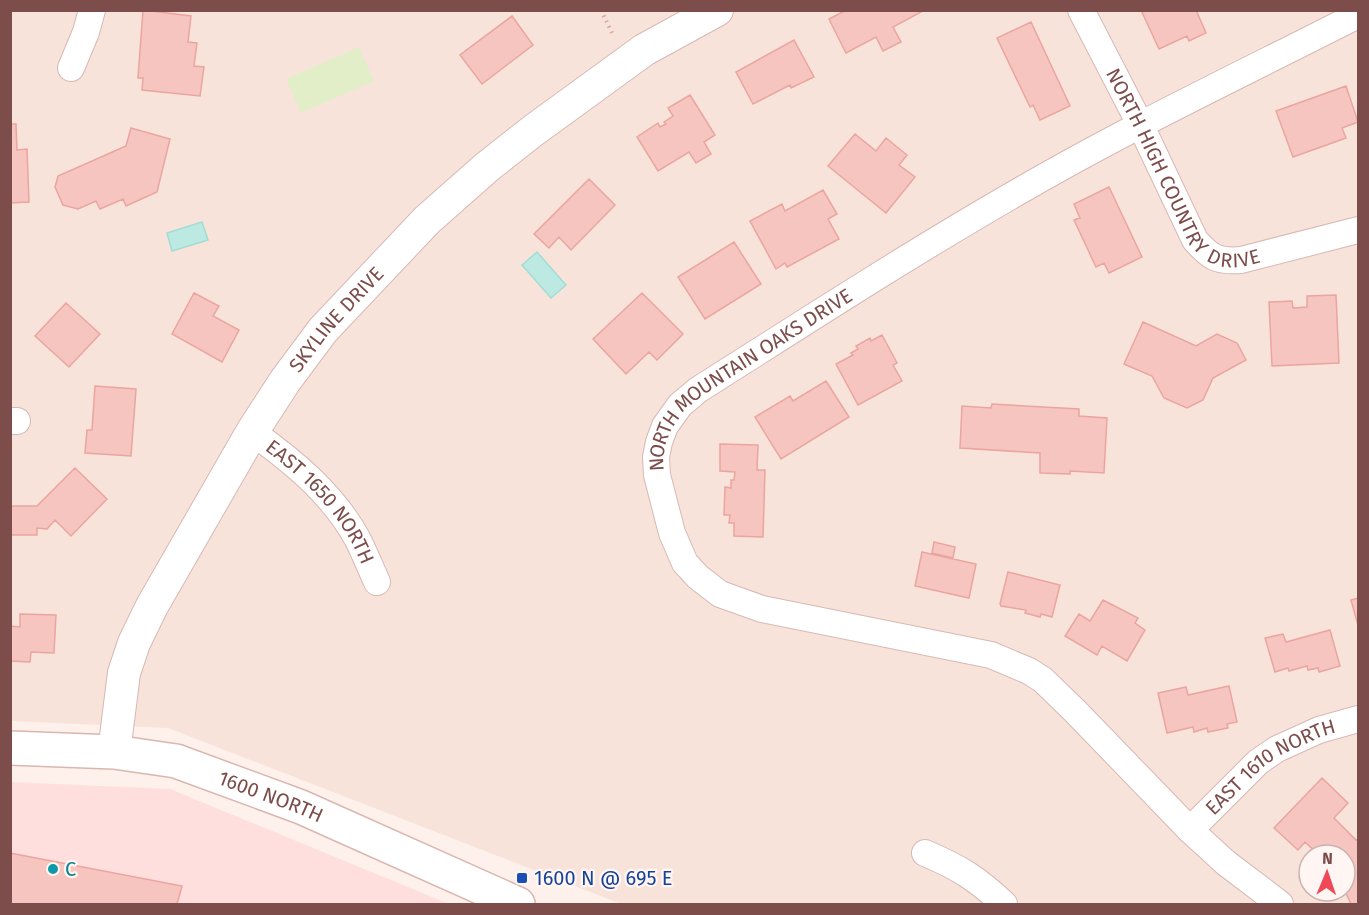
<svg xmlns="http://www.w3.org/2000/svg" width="1369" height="915" font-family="'Fira Sans',sans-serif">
	<rect width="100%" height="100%" fill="#fef1eb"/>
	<path fill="#f8e3db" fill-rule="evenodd" d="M11,11H1358V904H621L168,728L11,721ZM1309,855H1345V891H1309Z"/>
	<path fill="#ffdede" d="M11,782L170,789L449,904H11Z"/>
	<path fill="#e2eec7" d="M359,47L374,81L301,113L286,79Z"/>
	<path fill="#bceae3" stroke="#a2ddd4" stroke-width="1.5" d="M202,222L208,240L172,251L167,233Z
		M537,252L566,285L551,298L522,265Z"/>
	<path fill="#f6c5c0" stroke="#eaa59f" stroke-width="1.5" d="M143,10L191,16L188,42L197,43L194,66L204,67L200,96L142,90L143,78H138Z
		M846,10H920L921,12L893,27L901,42L883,51L876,37L846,53L829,19Z
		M1141,10H1196L1206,33L1189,41L1187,36L1159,49Z
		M512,16L533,45L482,84L460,55Z
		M1031,22L1070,106L1040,120L1033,105L1030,107L997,38Z
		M794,40L814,77L791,88L790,85L753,104L736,72Z
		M1346,86L1358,122L1342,128L1346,138L1293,157L1276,111Z
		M690,95L715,135L704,142L711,154L696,163L689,152L658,171L637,137L658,123L660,127L666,124L664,122L673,116L668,108Z
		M10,124H16L17,150L27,149L29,202L10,203Z
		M131,128L170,139L157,192L126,206L123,199L100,209L96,201L78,209L63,205L55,187L58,176L126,146Z
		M855,134L876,151L886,138L907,155L899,165L915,177L886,213L828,166Z
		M589,179L615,205L571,250L559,237L549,248L534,234Z
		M1109,187L1142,257L1109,273L1104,263L1096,267L1074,220L1080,218L1074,204Z
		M823,190L837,214L828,219L839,239L787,267L785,263L776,269L750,221L782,204L785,211Z
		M734,242L761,284L705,319L678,277Z
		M194,293L219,306L213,316L239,330L222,362L172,334Z
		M642,293L683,334L657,360L649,352L626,374L593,339Z
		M1336,295L1339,363L1272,366L1269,302L1292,301L1293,308L1307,307V296Z
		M66,303L100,334L69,367L35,336Z
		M1143,322L1196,346L1217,334L1237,343L1246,360L1213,378L1203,400L1187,408L1164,398L1152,376L1124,364Z
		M882,335L897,363L893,365L902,381L858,405L836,364L853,355L851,353L858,349L856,346L870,338L871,341Z
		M826,381L849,417L781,459L755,417L790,396L793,401Z
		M95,386L136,389L131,456L85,453L87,430H92Z
		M992,404L1079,409V416L1107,418L1104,473L1070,471V474L1040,473V453L960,448L962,406L991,408Z
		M720,444L758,445L757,470H765L763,537L734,536V523H729L730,515H724L725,487L731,488V480H734L735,472L720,471Z
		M75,468L107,499L71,536L55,520L47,529L37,528V535H10V506H37Z
		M934,542L955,547L953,558L932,553Z
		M922,552L976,564L969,598L915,586Z
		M1008,572L1060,585L1052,617L1041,614L1040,617L1025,613L1026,610L1001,606L1000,604Z
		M1358,598V625L1351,600Z
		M1103,600L1138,618L1135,623L1145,630L1127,661L1102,646L1097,655L1065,636L1079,614L1090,621Z
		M20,614L56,615L54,653L31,652L30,662L10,661V626L20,627Z
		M1330,630L1340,666L1319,672L1318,668L1308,670L1307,666L1289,671L1288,668L1275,672L1265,638L1283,634L1286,642Z
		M1229,686L1237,722L1227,724L1228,728L1208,732L1207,728L1194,732L1193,727L1167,733L1158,693L1186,687L1188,695Z
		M1322,778L1348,803L1334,818L1356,840L1358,839V904H1351L1345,891V855H1319L1305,842L1298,850L1274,828Z
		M10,853L182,886L177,904H10Z"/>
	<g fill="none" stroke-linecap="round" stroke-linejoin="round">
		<g stroke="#d6b9b3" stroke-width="28">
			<g id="minor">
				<path id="s1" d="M1081,10L1141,126L1195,240C1210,257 1217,262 1241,260L1358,230"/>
				<path d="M71,68L86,32L92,10"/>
				<path d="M10,421H17"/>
				<path id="s2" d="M252,432C293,461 334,495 358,540C365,554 371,569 377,582"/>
				<path id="s3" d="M1190,830L1258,762L1277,749L1319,730L1358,719"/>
				<path d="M925,853C960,868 976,878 1004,904"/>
				<path id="s4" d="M1280,904L1226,863L1190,830L1075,711L1043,680L1029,671L991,655L762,609L720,594L698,577L685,563L672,533L657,475L656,457L659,442L665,426L680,405L698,390C805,322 913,252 1023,189C1132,126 1246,72 1358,15"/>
			</g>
		</g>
		<g stroke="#d6b9b3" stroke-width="34">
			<g id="tertiary">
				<path id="s5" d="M114,752L124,673L134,643L152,606L252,432L285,381L323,330L427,220L487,167L534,130L644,50L717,10"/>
			</g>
		</g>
		<g stroke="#dab6b0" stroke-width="36">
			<g id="secondary">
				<path id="s6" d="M10,748L114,752L176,761L301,807L518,904"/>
			</g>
		</g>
		<path stroke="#dca7a2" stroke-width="4" stroke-dasharray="1.5 4.5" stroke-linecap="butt" d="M601,10L614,37"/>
		<use href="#minor" stroke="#fff" stroke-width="26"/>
		<use href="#tertiary" stroke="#fff" stroke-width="32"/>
		<use href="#secondary" stroke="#fff" stroke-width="33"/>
	</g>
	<circle fill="#0f9aa8" stroke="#fff6f3" stroke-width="2" cx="53" cy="869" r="6"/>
	<rect fill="#1a4fb4" stroke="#fff6f3" stroke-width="2" x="516" y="872" width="12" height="12" rx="3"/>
	<g text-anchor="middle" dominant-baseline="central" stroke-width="4.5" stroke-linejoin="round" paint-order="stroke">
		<g font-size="20" fill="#7c4d4a" stroke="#fff6f3">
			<text stroke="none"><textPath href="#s1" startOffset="198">NORTH HIGH COUNTRY DRIVE</textPath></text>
			<text stroke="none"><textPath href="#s5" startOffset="494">SKYLINE DRIVE</textPath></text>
			<text stroke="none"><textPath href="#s4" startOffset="944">NORTH MOUNTAIN OAKS DRIVE</textPath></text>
			<text stroke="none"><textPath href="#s2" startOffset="99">EAST 1650 NORTH</textPath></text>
			<text stroke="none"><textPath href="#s3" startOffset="104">EAST 1610 NORTH</textPath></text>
			<text stroke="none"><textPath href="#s6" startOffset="268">1600 NORTH</textPath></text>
		</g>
		<g font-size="20" fill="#0d838f" stroke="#fff6f3" text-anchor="start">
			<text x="65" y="869">C</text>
		</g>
		<g font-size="20" fill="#164399" stroke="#fff6f3" text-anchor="start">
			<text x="534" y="878">1600 N @ 695 E</text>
		</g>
	</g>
	<rect width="1369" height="915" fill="none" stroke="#7c4d4a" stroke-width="24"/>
	<g transform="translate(1327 873) rotate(2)"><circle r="28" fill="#fff6f3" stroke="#cbb2af" stroke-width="1.5"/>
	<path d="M0-4.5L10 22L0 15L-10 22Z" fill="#ef4856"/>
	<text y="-9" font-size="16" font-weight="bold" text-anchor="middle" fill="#7c4d4a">N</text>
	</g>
</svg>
